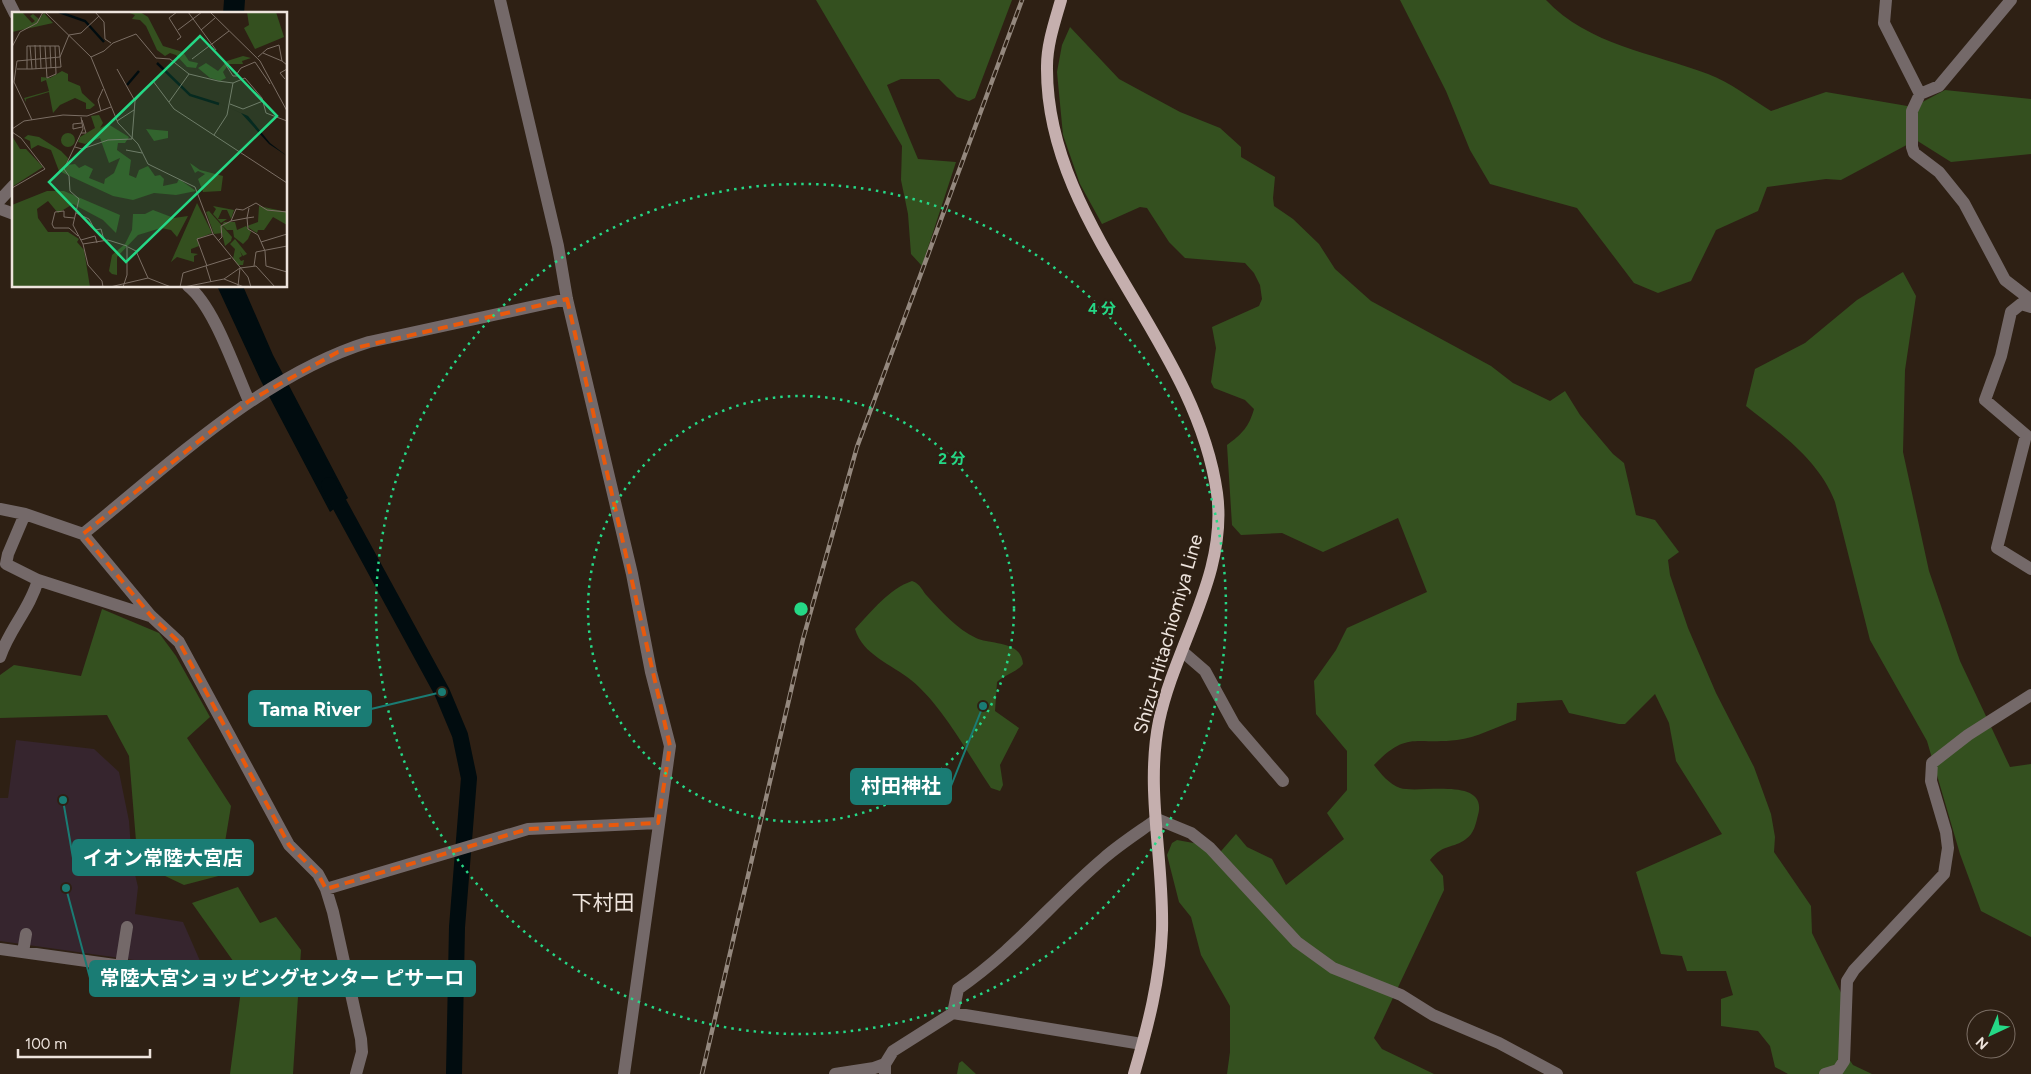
<svg xmlns="http://www.w3.org/2000/svg" width="2031" height="1074" font-family="Figtree,'Noto Sans JP',sans-serif">
	<rect width="100%" height="100%" fill="#2e2014"/>
	<path fill="#36252e" d="M16,740L94,749L119,772L129,821L132,862L138,887L135,914L183,922L204,970L0,941V798H8Z"/>
	<path fill="#34501f" d="M816,0H1012L975,98L969,101L957,97L939,79H901L887,85L918,159L956,162L922,266L911,254L908,214L901,180L902,146Z
		M1400,0H1546C1588,45 1653,53 1708,74C1730,82 1751,99 1771,111L1826,92L1913,107L1945,90L2031,99V154L1951,162L1916,140L1841,180L1826,179L1767,187L1758,211L1716,230L1691,281L1658,293L1634,283L1577,208L1490,184L1470,150L1446,91Z
		M1070,27L1119,79L1180,112L1220,128L1241,147V157L1275,177L1273,198L1274,206L1293,219L1319,244L1335,269L1371,301L1491,366L1513,383L1550,401L1565,391L1580,415L1613,454L1624,463L1636,515L1655,520L1679,552L1668,560L1670,575L1688,628L1716,693L1754,767L1771,814L1775,837L1774,852L1811,906L1812,933L1846,1003L1849,1059L1853,1065L1872,1074H1788L1775,1067L1770,1046L1758,1031L1721,1026V999L1733,995L1726,971H1687L1682,956L1661,954L1636,872L1722,834L1676,761L1669,723L1655,694L1625,724H1619L1569,713L1562,700L1517,703L1516,720C1498,726 1476,738 1457,740C1416,745 1407,730 1374,765C1381,774 1389,784 1400,788C1419,794 1489,776 1478,815C1476,823 1474,834 1466,839C1453,849 1444,843 1430,860L1443,876L1444,890L1374,1038L1382,1049L1434,1074H1227L1230,1052V1006L1201,955L1191,917L1179,902L1167,855L1172,843L1177,840L1199,844L1215,858L1236,834L1247,847L1272,859L1286,885L1344,839L1327,813L1347,790V751L1316,714L1314,681L1336,650L1347,628L1427,592L1398,518L1323,552L1282,533L1241,535L1232,525L1227,445C1242,434 1249,427 1254,409L1245,400L1214,388L1211,382L1216,348L1212,327L1259,306L1262,299L1260,285L1254,273L1245,263L1185,258L1169,242L1147,208L1140,207L1102,224L1080,184L1063,135L1057,72L1062,45Z
		M1903,272L1916,296L1905,370L1903,452L1929,571L1960,661L2010,767L2031,764V937L1981,911L1960,854L1927,741L1870,640L1835,502C1819,460 1780,433 1746,406L1755,369L1805,343L1857,300Z
		M912,581C921,584 922,591 928,597C942,612 957,629 976,638C991,645 1021,640 1023,664C1017,672 1005,675 997,682L995,711L1019,728L1000,765L1003,785L1000,791L991,788C968,754 942,705 911,680C891,664 863,655 855,629C872,611 889,589 912,581Z
		M102,609L159,633L176,656L210,717L187,738L231,806L223,854L226,874L184,885L163,875L137,853L129,756L107,715L0,718V675L14,665L81,676Z
		M238,887L260,923L276,917L301,950L293,1074H230L243,975L192,903Z
		M962,1061L976,1074H957L959,1063Z"/>
	<path fill="#010c0f" d="M224,0H245L244,14H223Z
		M217,286H243L273,355L348,498L330,512L261,381Z"/>
	<g fill="none" stroke-linecap="round" stroke-linejoin="round">
		<path stroke="#010c0f" stroke-width="16" d="M329,485L442,692L460,735L469,778L457,927L454,1074"/>
		<path stroke="#746969" stroke-width="12" d="M8,0L15,14
			M500,0L558,246L567,299L632,574L651,672L670,746L624,1074
			M1886,0L1884,23L1920,94
			M2011,0L1939,86L1920,94L1912,111V147L1914,153L1939,172L1964,203L2005,280L2031,300
			M0,200L14,185
			M0,209L14,214
			M188,286C214,306 235,370 249,401
			M2031,307L2021,304L2011,312L2001,356L1985,400L2026,435L1997,548L2031,569
			M0,509L25,514L83,534L151,616L179,642L289,845L318,874L326,889L333,912L361,1039L362,1052L356,1074
			M25,514L8,554L6,564L38,580L150,616
			M83,534C169,465 262,375 369,342L567,299
			M1183,652L1205,671L1234,724L1283,781
			M0,657C9,629 30,609 38,580
			M326,889L528,829L658,823
			M0,949L208,978
			M23,952L26,934
			M121,965L127,927
			M953,1013L958,989C1015,950 1053,901 1104,858C1120,844 1139,832 1157,819L1191,833L1210,848L1297,942L1333,968L1401,995L1433,1015L1499,1043L1557,1074
			M835,1074L874,1068L885,1064
			M885,1074V1064L893,1051L953,1013L1142,1044
			M1825,1074L1838,1070L1844,1061L1847,981L1854,970L1944,874L1948,848L1946,832L1931,781L1932,763L1968,735L2031,695"/>
		<path stroke="#c5afae" stroke-width="12" d="M1061,0C1055,21 1047,44 1047,66C1045,225 1195,338 1217,493C1228,574 1175,645 1159,721C1145,790 1164,860 1162,930C1160,980 1148,1026 1134,1074"/>
		<g stroke="#94887e" stroke-width="4.5">
			<path id="rail" d="M702,1074L803,639L857,447L1022,0"/>
		</g>
		<use href="#rail" stroke="#2e2014" stroke-width="2.5" stroke-dasharray="8" stroke-linecap="butt"/>
	</g>
	<path fill="none" stroke="#e8590c" stroke-width="4" stroke-dasharray="10 6" stroke-linejoin="round" d="M567,299L670,746L658,823L528,829L326,889L318,874L289,845L179,642L151,616L83,534L249,401L338,352Z"/>
	<g fill="none" stroke="#25d886" stroke-width="2.5" stroke-dasharray="2.5 5">
		<circle cx="801" cy="609" r="213"/>
		<circle cx="801" cy="609" r="425"/>
	</g>
	<g text-anchor="middle" dominant-baseline="central" stroke-width="5" stroke-linejoin="round" paint-order="stroke">
		<g font-size="19" fill="#eee4dd" stroke="#2e2014">
			<text transform="translate(1168 634) rotate(-74)">Shizu-Hitachiomiya Line</text>
		</g>
		<g font-size="21" fill="#eee4dd" stroke="#2e2014">
			<text x="603" y="902">下村田</text>
		</g>
	</g>
	<g transform="translate(12 12)">
		<rect width="275" height="275" fill="#2e2014"/>
		<path d="M0,0H10L20,11L23,9L18,4L21,2L27,7L32,1L41,11L0,20ZM115,0H128L136,5L151,34L171,40L177,49L186,51L184,56L175,55L164,43L158,41L153,44L145,38L134,14L128,8L120,7L123,3ZM235,0H264L272,25L243,37L232,16L237,13ZM231,44L239,46L230,49L231,52H217L211,60L214,66L208,69L198,66L186,56L194,51L206,59L215,49ZM50,59L56,62V69L68,74L70,81L83,93L78,97H74V91L63,86L48,93L41,101L37,80L14,87V90L12,86L37,79L34,68L29,70V65L38,66ZM87,103L91,111L88,116L96,112L117,125L113,131H106L105,138L119,148L117,163L124,166L127,158L136,154L143,164L148,163L152,167L151,174L165,171L167,167L184,179L164,183L142,181L121,188L101,184L47,159L39,138L26,133L19,137L18,129L12,126L16,123L27,125L49,139L56,146L55,153L63,152L67,156L73,153L81,157L77,166L92,172L93,167L102,161L108,146L97,151L88,126L73,132L66,130L68,125L83,116L79,104ZM134,117L156,119V126L142,129ZM49 128a7 7 0 1 1 14 0a7 7 0 1 1-14 0ZM0,124L8,137H14L31,155L0,175ZM178,151L188,158L211,164L209,179L191,180L186,167L193,162L186,159L183,161ZM35,179H52L108,203L104,221L91,208L61,192L46,201L36,189L25,197L26,206L36,220H56L67,227L65,230L72,238L78,275H0V193ZM185,191L200,221L185,227L187,234L179,237V241L186,242L182,244V250L165,245L159,250ZM201,194L222,198L219,207L215,198H210L206,207H215L209,211L201,202L204,197ZM247,194L275,200V213L261,205L252,218H246L245,221L237,216L235,214L246,210ZM141,198L162,206L176,204L165,225L159,218L149,216L126,223L105,245V263L100,262L97,259L100,243L113,232L120,218L121,202H133ZM197,199L220,225L219,229L213,234L210,221L202,222L194,200ZM212,210H223L225,218L234,214L239,220L236,227L231,232L222,225L221,218H215L210,213ZM223,227L235,242L231,244L228,239L230,244L227,246L229,249L232,248L231,253H226L221,247L223,237L218,232Z" fill="#34501f"/>
		<path d="M204,90L236,104L258,131L275,144L257,132L229,101Z" fill="#010c0f"/>
		<path fill="none" stroke="#010c0f" stroke-width="2.5" d="M47,0L73,9L92,30M145,51L178,83L207,92M115,73L127,59"/>
		<path fill="none" stroke="#7b6e64" stroke-width="1" d="M33,0L79,45L106,111L126,132L136,152L183,175L201,222L236,265L239,275M83,0L92,10L93,27L99,31M176,0L204,38M198,0L248,49L275,99M166,18L190,0M189,18L203,6M165,28L169,25L157,6L165,0M23,33L24,57M28,33L29,56M18,34L20,57M33,34L35,66L44,62L43,34M38,34L39,56M0,35L8,20L25,11L31,0M251,41L270,49M79,45L92,39L101,31L124,22L144,46L158,47L177,62L206,69L221,71L233,66L250,86L254,101L275,109M209,45L221,64H225M246,45L255,37L267,33L270,49L275,53M180,47L217,19M5,57H20L49,55L47,34H15V57M105,57L123,89M224,63L229,56L243,50L258,72M273,67L268,61L275,57M157,90L177,62M218,92L231,97L251,89M89,99L86,88L91,77M69,105L71,117L52,157L57,164L58,179L67,187L61,213L71,232L76,253L90,269L91,275M20,108L2,70L5,49L48,45L57,23L69,21L87,4M105,109L122,98M70,111L61,112V117L70,115M0,117L12,109L51,103L75,104L99,95M0,120L9,126L33,157L0,176M69,121H74L70,108M202,123L215,103L221,71M63,135L70,137L96,128L120,127L123,89L141,69L162,97L275,171M114,138L130,141M237,196L235,206L242,205M64,201L77,207L83,218L89,217L92,228M62,206L52,205V199L43,200L40,212L42,216H57L66,224M219,209L235,206L236,217L246,223L253,239L254,254L275,260M69,228L83,224L85,231M206,229L210,225L209,214L219,209L224,197L231,198L244,191L255,198L275,200M249,230L275,222M71,232L96,228L115,234V263L111,275M116,235L124,239L136,266L159,275M194,254L199,270M195,254L185,227L201,222M242,254L244,240L275,234M228,256L244,254L263,275M212,267L232,275M226,274L228,256M98,275L136,266M168,275L171,261L219,246M172,275L212,267L228,256"/>
		<path fill="#25d886" fill-opacity="0.15" stroke="#25d886" stroke-width="2.5" d="M188,24L265,104L114,250L37,170Z"/>
		<rect width="275" height="275" fill="none" stroke="#eee4dd" stroke-width="2.5"/>
	</g>
	<circle cx="801" cy="609" r="8" fill="#25d886" stroke="#2e2014" stroke-width="2.5"/>
	<g font-size="15" text-anchor="middle" font-weight="bold" fill="#25d886" stroke="#2e2014" stroke-width="5" stroke-linejoin="round" paint-order="stroke">
		<text x="1102" y="314">4 分</text>
		<text x="952" y="464">2 分</text>
	</g>
	<path fill="none" stroke="#1a7c74" stroke-width="2" d="M442 692L371 709M983 706L951 786M63 800L73 858M66 888L90 978"/>
	<g fill="#1a7c74" stroke="#2e2014" stroke-width="2">
		<circle cx="442" cy="692" r="5"/>
		<circle cx="983" cy="706" r="5"/>
		<circle cx="63" cy="800" r="5"/>
		<circle cx="66" cy="888" r="5"/>
	</g>
	<g fill="#1a7c74" stroke="#1a7c74" stroke-width="2">
		<rect x="249" y="691" width="122" height="35" rx="5"/>
		<rect x="851" y="769" width="100" height="35" rx="5"/>
		<rect x="73" y="840" width="180" height="35" rx="5"/>
		<rect x="90" y="961" width="385" height="35" rx="5"/>
	</g>
	<g font-size="20" text-anchor="middle" font-weight="bold" fill="#fff">
		<text x="310" y="716">Tama River</text>
		<text x="901" y="793">村田神社</text>
		<text x="163" y="865">イオン常陸大宮店</text>
		<text x="282" y="985">常陸大宮ショッピングセンター ピサーロ</text>
	</g>
	<g transform="translate(1991 1034) rotate(224)"><circle r="24" fill="#2e2014" stroke="#7b6e64"/>
	<path d="M0-4L9 19L0 12L-9 19Z" fill="#25d886"/>
	<text y="-8" font-size="14" font-weight="bold" text-anchor="middle" fill="#eee4dd">N</text>
	</g>
	<path d="M18 1049v8h132v-8" fill="none" stroke="#eee4dd" stroke-width="2.5"/>
	<text x="25" y="1049" font-size="15" fill="#eee4dd" stroke="#2e2014" stroke-width="4" paint-order="stroke">100 m</text>
</svg>
